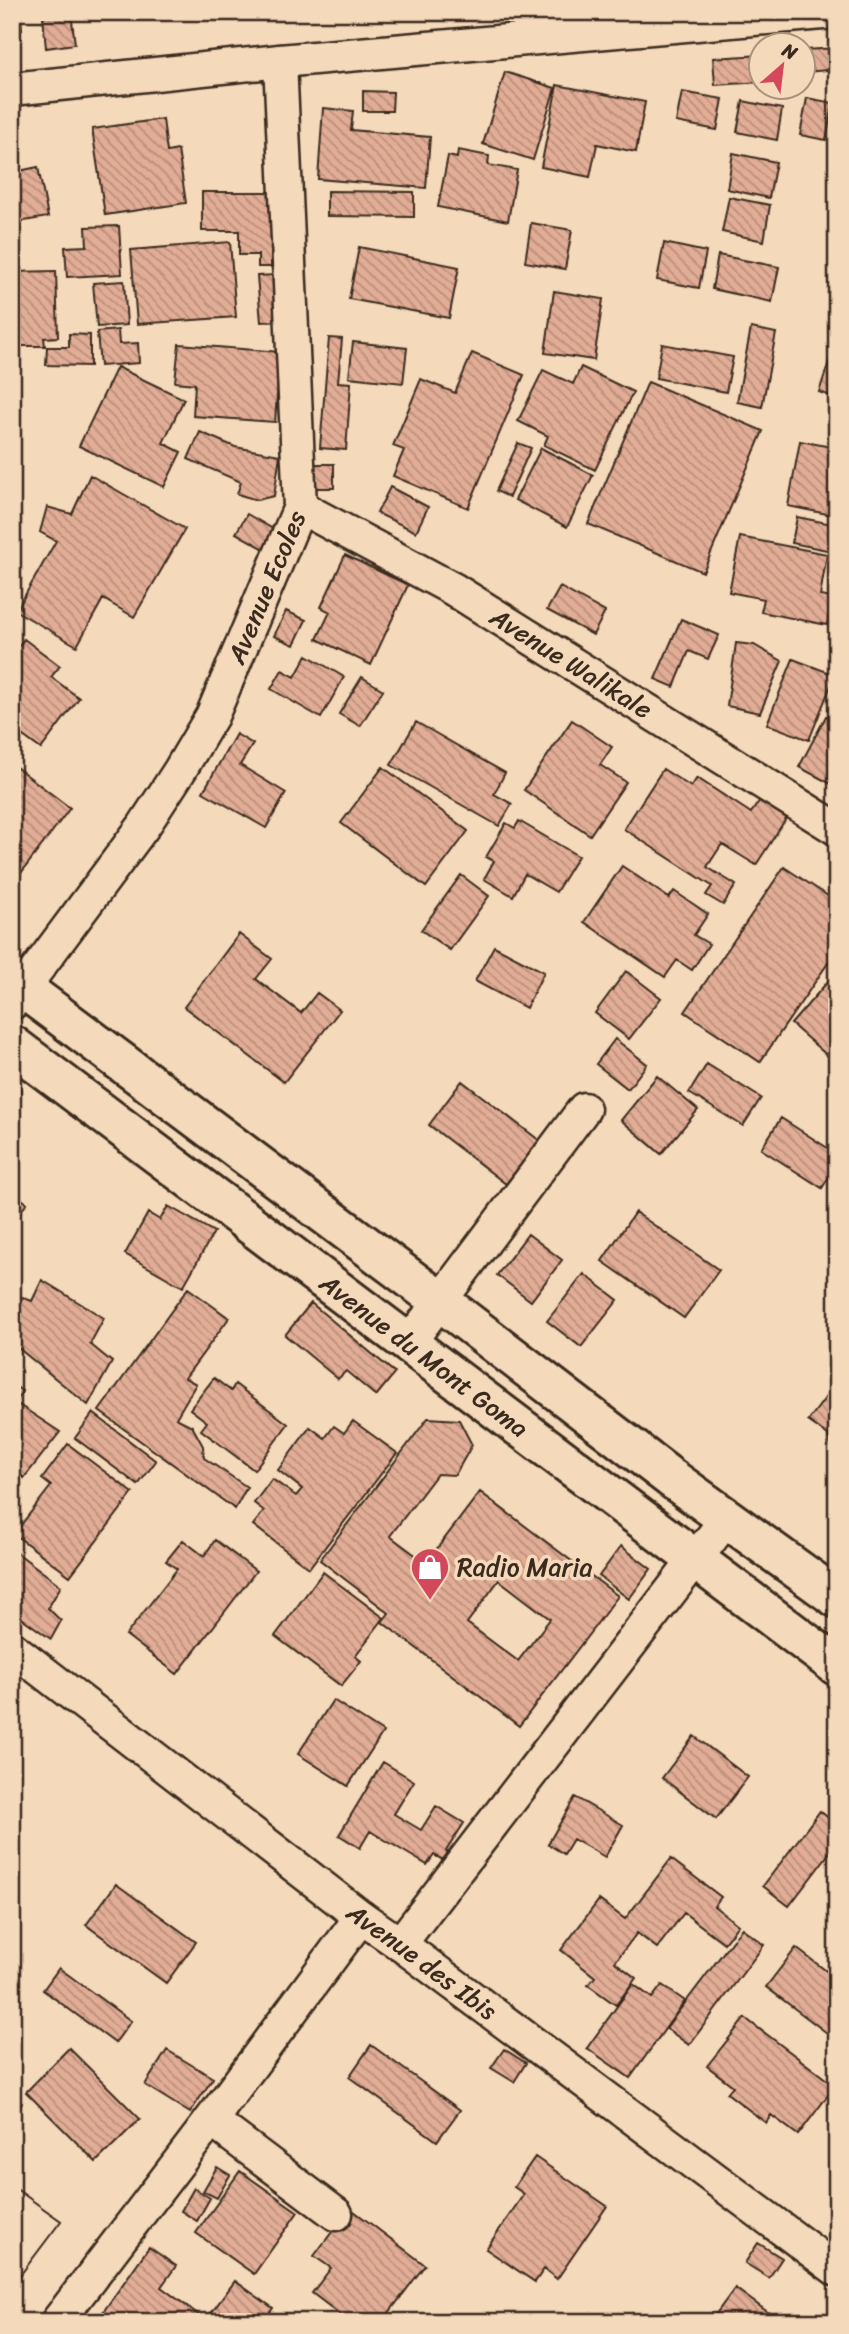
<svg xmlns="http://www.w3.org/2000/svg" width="849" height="2334" font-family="Sriracha,sans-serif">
	<defs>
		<pattern id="building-back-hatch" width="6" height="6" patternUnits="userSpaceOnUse" patternTransform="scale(1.75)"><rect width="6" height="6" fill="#e2ad96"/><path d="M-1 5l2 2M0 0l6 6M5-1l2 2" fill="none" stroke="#b88d7a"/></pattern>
	</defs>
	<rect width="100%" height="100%" fill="#f4d9bb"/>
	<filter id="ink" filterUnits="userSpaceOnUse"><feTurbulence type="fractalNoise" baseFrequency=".0143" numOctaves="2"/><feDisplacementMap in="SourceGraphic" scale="14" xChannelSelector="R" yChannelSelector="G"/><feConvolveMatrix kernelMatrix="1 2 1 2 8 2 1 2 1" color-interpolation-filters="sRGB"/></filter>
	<g filter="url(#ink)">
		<path fill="url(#building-back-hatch)" stroke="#3b2a1e" stroke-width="2" fill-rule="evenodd" d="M12,12H20L22,30L12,31Z
			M71,13L75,44L46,48L43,17Z
			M837,48V69L807,72L805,50Z
			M762,55V82L715,85L713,58Z
			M505,72L555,88L533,160L483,144Z
			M557,85L645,102L636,152L597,144L590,177L541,167Z
			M363,91L393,92L392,111H363Z
			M682,92L723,99L717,130L676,122Z
			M807,98L833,103L826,140L800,135Z
			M743,101L782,109L777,140L737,132Z
			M323,108L353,111L351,130L430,137L426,188L318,179Z
			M163,119L167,152L178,150L186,203L105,215L92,129Z
			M458,150L489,156L488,165L517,170L508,221L438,207L448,156L457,158Z
			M733,153L776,162L769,198L727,189Z
			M12,158H16L19,171L38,167L48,217L12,223Z
			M327,191L414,192V217L327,216Z
			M202,192H271V267H258V255H239V231H202Z
			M729,197L770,205L764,241L722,232Z
			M531,223L572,230L565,269L525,262Z
			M119,226L122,274L67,277L65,247L87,246L86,227Z
			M230,242L236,317L137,324L131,250Z
			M664,243L706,252L699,288L657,280Z
			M359,247L459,267L449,318L349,299Z
			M718,255L779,267L772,302L712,289Z
			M56,271L58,337L44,338L45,346H12V272Z
			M276,275L279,321L261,322L257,276Z
			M124,281L127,325L97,327L93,283Z
			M554,291L603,299L594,360L545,353Z
			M751,328L776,333L762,407L737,402Z
			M118,330L119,344L138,343L139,363L100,366L97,332Z
			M69,334L90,335V366L46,365L47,347H69Z
			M329,338L342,339L338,382L351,383L346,450L320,448Z
			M837,338V398L819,392Z
			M353,342L407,348L403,383L349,377Z
			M179,344L280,352L275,422L193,416L195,384L175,382Z
			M662,344L733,357L726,392L656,378Z
			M472,353L524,375L468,508L393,476L404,450L393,446L421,379L455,393Z
			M117,367L184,399L163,443L181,452L164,487L79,446Z
			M581,367L633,392L595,470L544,445L548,436L518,421L543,370L573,384Z
			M648,382L763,431L703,572L588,524Z
			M200,432L235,447L280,455L274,496L257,500L237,494L241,482L188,459Z
			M800,441L837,448V516L788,506Z
			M518,443L531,448L509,497L496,491Z
			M541,448L593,475L567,527L515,500Z
			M312,464H334V488H313Z
			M90,475L185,529L134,617L103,599L77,646L16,611L56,541L40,532L47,507L72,514Z
			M390,487L428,507L416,532L377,513Z
			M247,514L278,532L268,551L236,533Z
			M797,517L837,525V552L792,543Z
			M740,537L827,554L820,596L832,598L827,625L761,612L764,599L729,592Z
			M345,555L408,585L371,665L317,639L330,612L321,607Z
			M560,587L605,612L593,635L547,610Z
			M286,611L306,620L294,645L274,636Z
			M681,619L719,635L708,659L689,651L674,687L655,679Z
			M24,639L60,666L51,677L79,698L41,749L12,728V655Z
			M736,643L754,645L782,661L760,713L727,706Z
			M307,655L344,677L321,718L271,689L282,670L295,677Z
			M793,659L835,675L809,740L767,724Z
			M362,677L383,690L360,726L339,714Z
			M837,694V715L828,711Z
			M826,716L837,722V759L835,763L837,764V787L799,767Z
			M572,720L612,747L600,765L626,782L590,835L524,790Z
			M416,722L505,773L494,794L512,804L499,826L391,765Z
			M236,734L253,744L240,765L286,793L266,828L203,792Z
			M12,764L70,808L21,873L12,866Z
			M383,767L468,831L426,887L341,823Z
			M663,769L691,787L697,778L751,813L762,797L789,814L756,865L722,844L707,867L736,885L723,905L706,895L712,886L624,829Z
			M519,821L578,856L556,892L525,874L513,896L484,879L494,861L486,857L506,823L515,828Z
			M622,866L669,898L674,891L708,914L694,935L709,944L692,970L677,960L665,977L584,922Z
			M784,867L837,902V950L760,1062L685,1012Z
			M461,875L489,896L450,950L421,930Z
			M239,934L272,959L256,979L301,1013L317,993L340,1010L284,1082L184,1007Z
			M494,946L544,972L526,1008L475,981Z
			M626,971L661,998L629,1039L595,1013Z
			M837,971V1064L791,1024Z
			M615,1039L647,1064L628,1089L596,1064Z
			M707,1064L761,1098L743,1126L689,1093Z
			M657,1076L698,1110L661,1154L621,1120Z
			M462,1081L540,1141L506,1184L429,1125Z
			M12,1082L22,1087L12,1108Z
			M781,1118L837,1154V1164L822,1188L761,1149Z
			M12,1192L27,1203L12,1224Z
			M168,1206L214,1232L183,1287L125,1254L148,1213L160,1220Z
			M635,1212L719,1270L684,1318L602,1261Z
			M528,1234L562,1260L531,1301L497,1275Z
			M584,1274L618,1300L581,1347L547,1321Z
			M42,1280L104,1318L90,1344L112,1362L88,1405L12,1343V1317L21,1297L32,1301Z
			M188,1288L229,1318L185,1378L196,1384L176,1418L192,1426L203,1446L204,1458L247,1487L235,1509L99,1411Z
			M311,1303L395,1373L376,1396L346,1371L338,1379L285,1335Z
			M214,1378L231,1391L235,1384L288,1424L254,1470L201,1430L207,1422L190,1409Z
			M837,1382V1451L831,1447L828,1435L808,1421Z
			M12,1384L22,1391L16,1403L60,1432L24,1478L12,1468Z
			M93,1413L156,1461L138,1485L75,1438Z
			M428,1418L459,1420L472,1445L455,1475L437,1474L390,1536L426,1563L480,1492L618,1596L519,1726L382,1622L389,1613L320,1560ZM499,1580L550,1619L518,1661L467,1623Z
			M353,1421L397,1453L309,1568L253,1525L264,1511L254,1503L272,1479L296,1496L302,1489L278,1470L310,1427L325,1438L334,1426L344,1433Z
			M68,1444L133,1493L70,1576L14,1534L51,1486L42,1479Z
			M183,1540L204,1556L215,1540L256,1571L177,1674L126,1635L177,1569L166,1561Z
			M621,1546L651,1569L629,1599L599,1576Z
			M12,1549L61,1586L48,1608L61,1621L51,1639L12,1611Z
			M323,1572L384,1618L355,1656L361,1661L341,1686L275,1636Z
			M333,1700L383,1732L348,1786L298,1754Z
			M694,1736L748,1777L716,1819L662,1778Z
			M383,1762L414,1781L394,1814L421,1830L436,1806L464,1823L446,1851L450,1854L445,1861L434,1855L427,1865L370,1831L360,1848L339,1835Z
			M575,1797L623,1825L605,1857L573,1839L564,1854L548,1844Z
			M820,1811L837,1825V1843L789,1906L763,1886Z
			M671,1859L721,1897L714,1906L738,1925L724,1943L684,1913L657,1948L637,1933L615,1962L636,1978L616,2005L588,1985L595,1977L561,1950L599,1900L625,1919Z
			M116,1884L196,1942L166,1983L86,1925Z
			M742,1928L764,1945L689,2045L666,2028Z
			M796,1948L837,1979V2029L831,2036L766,1987Z
			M59,1968L131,2021L115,2043L43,1990Z
			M633,1984L652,1998L662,1985L685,2001L630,2078L587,2048Z
			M745,2018L835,2086L798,2135L771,2115L766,2123L727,2093L733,2086L707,2066Z
			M371,2045L460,2110L437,2141L349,2077Z
			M69,2048L140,2119L96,2162L26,2092Z
			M504,2049L526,2063L514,2082L491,2068Z
			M167,2050L213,2078L190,2113L145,2085Z
			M12,2097L22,2103L12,2118Z
			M535,2157L607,2206L557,2279L544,2269L535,2282L486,2249L524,2194L514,2187Z
			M217,2167L230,2175L217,2198L203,2191Z
			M240,2171L298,2212L254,2274L196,2233Z
			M12,2186L61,2221L12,2286Z
			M12,2186L61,2221L12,2286Z
			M194,2188L210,2198L197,2221L181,2211Z
			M350,2208L425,2265L382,2322H350L312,2293L331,2268L314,2256Z
			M758,2243L782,2258L769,2278L745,2263Z
			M149,2247L176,2266L161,2287L206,2320L235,2281L273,2308L263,2322H96Z
			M735,2288L781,2322H710Z"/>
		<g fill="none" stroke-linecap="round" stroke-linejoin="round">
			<g stroke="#3b2a1e" stroke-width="37">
				<g id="street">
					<path d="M12,89L280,61L834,12"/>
					<path id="s1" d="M300,507L453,589L837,829"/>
					<path id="s2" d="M12,1003L143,827L180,770L212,716L300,507L280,61"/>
					<path d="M408,1344L584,1109"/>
					<path id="s3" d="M12,1648L361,1917L400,1944L837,2270"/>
					<path d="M400,1944L727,1518"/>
					<path d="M211,2120L336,2214"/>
					<path d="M57,2322L211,2120L361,1917"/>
				</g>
			</g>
			<g stroke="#3b2a1e" stroke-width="44">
				<g id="secondary">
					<path d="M12,980L440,1301L671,1478L837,1598"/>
					<path id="s4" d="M12,1045L837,1666"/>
				</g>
			</g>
			<use href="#street" stroke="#f4d9bb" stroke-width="32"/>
			<use href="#secondary" stroke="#f4d9bb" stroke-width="38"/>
		</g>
	</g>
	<defs>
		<g id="shop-pin" transform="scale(2.0125)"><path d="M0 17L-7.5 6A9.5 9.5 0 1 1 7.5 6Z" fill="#d1495b" stroke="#f4d9bb"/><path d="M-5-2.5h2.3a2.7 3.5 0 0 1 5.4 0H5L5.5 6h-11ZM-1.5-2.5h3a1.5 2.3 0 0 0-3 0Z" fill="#fff"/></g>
	</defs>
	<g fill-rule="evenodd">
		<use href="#shop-pin" x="430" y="1567"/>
	</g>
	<g text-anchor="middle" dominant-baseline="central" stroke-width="7" stroke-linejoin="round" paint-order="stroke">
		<g font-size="26" fill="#3b2a1e" stroke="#f4d9bb">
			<text stroke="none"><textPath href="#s2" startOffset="490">Avenue Ecoles</textPath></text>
			<text stroke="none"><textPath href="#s1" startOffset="313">Avenue Walikale</textPath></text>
			<text stroke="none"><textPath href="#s4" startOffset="516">Avenue du Mont Goma</textPath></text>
			<text stroke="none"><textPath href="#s3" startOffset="516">Avenue des Ibis</textPath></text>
		</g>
		<g font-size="26" fill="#3b2a1e" stroke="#f4d9bb" text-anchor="start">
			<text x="457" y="1567">Radio Maria</text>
		</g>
	</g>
	<rect width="849" height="2334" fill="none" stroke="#f4d9bb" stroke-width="42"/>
	<rect x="21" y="21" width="807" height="2292" fill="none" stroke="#3b2a1e" stroke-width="2.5" filter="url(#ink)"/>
	<g transform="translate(782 66) rotate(28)"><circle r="33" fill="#f4d9bb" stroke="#aa937c" stroke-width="2"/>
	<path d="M0-5L12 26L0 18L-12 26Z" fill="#d1495b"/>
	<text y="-10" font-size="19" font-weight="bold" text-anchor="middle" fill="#3b2a1e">N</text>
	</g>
</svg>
